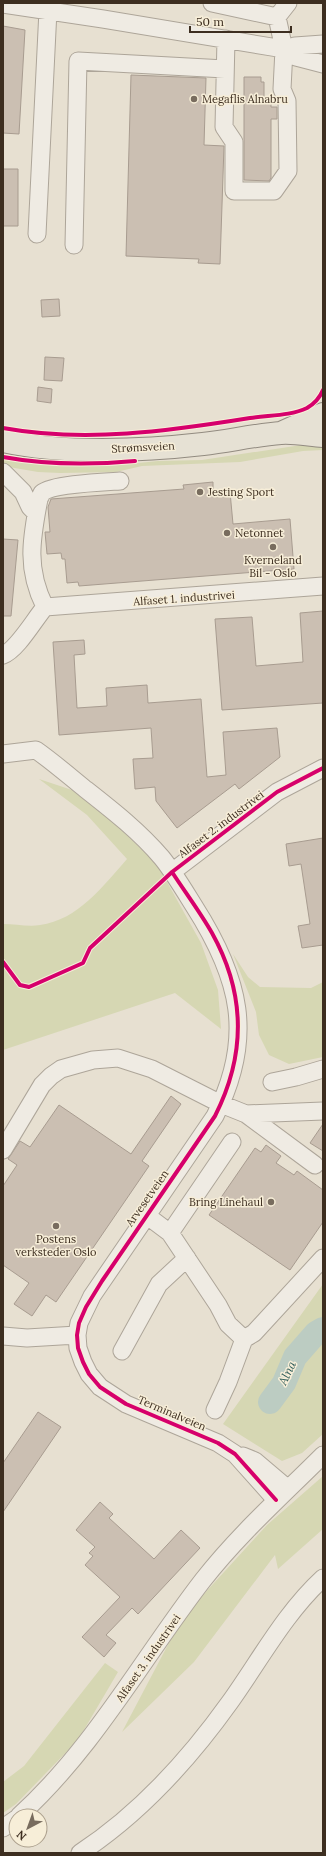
<svg xmlns="http://www.w3.org/2000/svg" width="326" height="1856" font-family="Lora,serif">
	<rect width="100%" height="100%" fill="#e7e0d1"/>
	<path fill="#d6d7b3" d="M308,444L323,445V450L303,451L240,462L142,466L116,472L60,473L38,472L3,466V459L53,465L109,466L158,461L202,460Z
		M39,779L72,790L114,823L157,864L201,943L218,990L221,1029L175,993L3,1050V924C15,924 29,927 40,925C78,920 103,886 127,859L87,815Z
		M233,954L248,977L260,987L311,988L323,982V1057L289,1064L269,1055L259,1035L256,1012Z
		M323,1284V1434L302,1453L282,1461L223,1424Z
		M323,1476V1529L278,1569L275,1555L194,1662L122,1732L182,1618L267,1525Z
		M105,1663L118,1672L78,1740L16,1804L3,1813V1782L24,1766Z"/>
	<g fill="none" stroke-linecap="round" stroke-linejoin="round">
		<path stroke="#bcccc2" stroke-width="24" d="M270,1402L284,1383L295,1357L316,1333L323,1329"/>
	</g>
	<path fill="#cbbfb2" stroke="#a89c90" d="M3,26L25,30L19,134L3,133Z
		M131,75L206,78L204,145L224,146L220,264L198,263L199,259L126,256Z
		M244,77H261V82H264V99H271V107H277V119H271V178L269,181L244,180Z
		M3,169H18V226H3Z
		M59,299L60,316L42,317L41,300Z
		M45,357L64,358L62,381L44,380Z
		M38,387L52,389L51,403L37,401Z
		M213,482V493L230,492L233,524L290,519L294,569L79,586L78,582L67,583L65,559H62L61,553L47,554L45,532H50L48,507L51,499L184,489L183,485Z
		M3,539L18,540L11,616H3Z
		M323,611V703L222,710L215,619L252,617L256,666L303,662L300,613Z
		M84,640L85,654L74,655L77,708L107,706L106,688L147,685L148,703L201,699L207,777L226,775L223,732L277,728L280,757L239,789L235,784L177,828L156,801L155,787L135,789L133,759L153,758L151,728L59,735L53,642Z
		M323,838V945L302,948L298,926L310,924L301,864L289,866L286,844Z
		M171,1096L181,1104L142,1161L149,1166L56,1302L46,1295L32,1316L14,1304L29,1283L3,1265V1186L17,1165L8,1159L20,1141L30,1147L59,1105L131,1154Z
		M323,1124V1151L310,1143Z
		M266,1145L281,1156L276,1163L294,1175L297,1171L323,1190V1222L290,1270L209,1215L255,1148L261,1152Z
		M38,1412L61,1427L3,1512V1463Z
		M100,1502L113,1514L109,1518L154,1559L181,1530L200,1548L138,1614L132,1608L106,1635L116,1643L104,1657L82,1637L120,1597L85,1565L93,1556L89,1553L95,1547L76,1530Z"/>
	<g fill="none" stroke-linecap="round" stroke-linejoin="round">
		<g stroke="#ada599" stroke-width="19">
			<path id="minor" d="M212,3L277,17L284,49L282,89L287,101L288,171L274,191H234V142L224,127L226,39
				M3,4L103,19L284,49L295,46L323,44
				M277,17L288,3
				M284,49L296,57L323,64
				M37,234L48,10
				M74,245L78,61L225,69
				M3,472L23,492L30,507L36,513
				M45,607C26,569 31,540 39,499C40,497 41,495 42,493C52,484 105,482 120,481
				M3,655C17,650 34,620 45,607L323,586
				M3,754L36,750C53,762 68,775 84,788C112,810 139,831 162,858C174,873 184,890 194,906C240,978 255,1037 215,1116L92,1296L79,1323L77,1335L78,1348L83,1362L89,1374L100,1387L126,1404L218,1443L235,1454L276,1500
				M172,872L277,792L323,768
				M272,1082L296,1077L323,1069
				M246,1114L315,1165
				M3,1150L42,1085L51,1076L61,1069L93,1060L118,1058L152,1069L221,1104L246,1114L323,1111
				M146,1215L170,1233L218,1305L228,1324L244,1339
				M170,1233L232,1142
				M3,1336L27,1338L77,1335
				M122,1351L159,1284L187,1258
				M215,1410L228,1382L244,1339L254,1333L323,1258
				M243,1456L255,1461L288,1489
				M19,1816C94,1748 142,1659 203,1580C239,1534 282,1496 323,1455
				M3,1828L16,1819
				M80,1853C138,1815 190,1758 230,1702C260,1660 285,1613 323,1578"/>
		</g>
		<g stroke="#928b80" stroke-width="24">
			<path id="major" d="M283,432L323,414
				M3,441C62,454 142,451 203,444C229,441 255,435 281,433C294,432 309,435 323,436"/>
		</g>
		<use href="#minor" stroke="#efebe3" stroke-width="17"/>
		<use href="#major" stroke="#e6e1d4" stroke-width="22"/>
		<g stroke="#f7eed8" stroke-width="6">
			<path id="cycleway" d="M3,428C85,443 169,431 250,418C269,415 290,416 307,408C314,404 320,397 323,390
				M3,457C47,465 91,465 135,461
				M172,872C185,892 200,912 212,933C246,994 246,1055 215,1116L102,1281L86,1307L79,1323L77,1335L78,1348L83,1362L89,1374L100,1387L126,1404L218,1443L235,1454L276,1500
				M3,962L20,985L29,987L83,963L90,948L172,872L277,792L323,768"/>
		</g>
		<use href="#cycleway" stroke="#d6006c" stroke-width="4"/>
	</g>
	<g fill="#786c5e" stroke="#f7eed8" stroke-width="1.5">
		<circle cx="194" cy="99" r="4"/>
		<circle cx="200" cy="492" r="4"/>
		<circle cx="227" cy="533" r="4"/>
		<circle cx="273" cy="547" r="4"/>
		<circle cx="271" cy="1202" r="4"/>
		<circle cx="56" cy="1226" r="4"/>
	</g>
	<g text-anchor="middle" dominant-baseline="central" stroke-width="3" stroke-linejoin="round" paint-order="stroke">
		<g font-size="11" fill="#3d2e20" stroke="#f7eed8" text-anchor="start">
			<text x="202" y="99">Megaflis Alnabru</text>
			<text x="208" y="492">Jesting Sport</text>
			<text x="235" y="533">Netonnet</text>
			<text x="273" y="560" text-anchor="middle">Kverneland<tspan x="273" dy="13">Bil - Oslo</tspan></text>
			<text x="263" y="1202" text-anchor="end">Bring Linehaul</text>
			<text x="56" y="1239" text-anchor="middle">Postens<tspan x="56" dy="13">verksteder Oslo</tspan></text>
		</g>
		<g font-size="11" fill="#3d2e20" stroke="#f7eed8">
			<text transform="translate(143 447) rotate(-3)">Strømsveien</text>
			<text transform="translate(184 598) rotate(-4)">Alfaset 1. industrivei</text>
			<text transform="translate(221 824) rotate(-37)">Alfaset 2. industrivei</text>
			<text transform="translate(147 1198) rotate(-55)">Arvesetveien</text>
			<text transform="translate(172 1413) rotate(23)">Terminalveien</text>
			<text transform="translate(148 1658) rotate(-55)">Alfaset 3. industrivei</text>
		</g>
		<g font-size="12" font-style="italic" fill="#2f5d5a" stroke="#f7eed8">
			<text transform="translate(287 1373) rotate(-64)">Alna</text>
		</g>
	</g>
	<rect width="326" height="1856" fill="none" stroke="#3d2e20" stroke-width="8"/>
	<g transform="translate(28 1828) rotate(221)"><circle r="19" fill="#f7eed8" stroke="#ada18e"/>
	<path d="M0-3L7 15L0 10L-7 15Z" fill="#786c5e"/>
	<text y="-6" font-size="11" font-weight="bold" text-anchor="middle" fill="#3d2e20">N</text>
	</g>
	<path d="M190 26v6h101v-6" fill="none" stroke="#3d2e20" stroke-width="2"/>
	<text x="196" y="26" font-size="12" fill="#3d2e20" stroke="#f7eed8" stroke-width="3" paint-order="stroke">50 m</text>
</svg>
